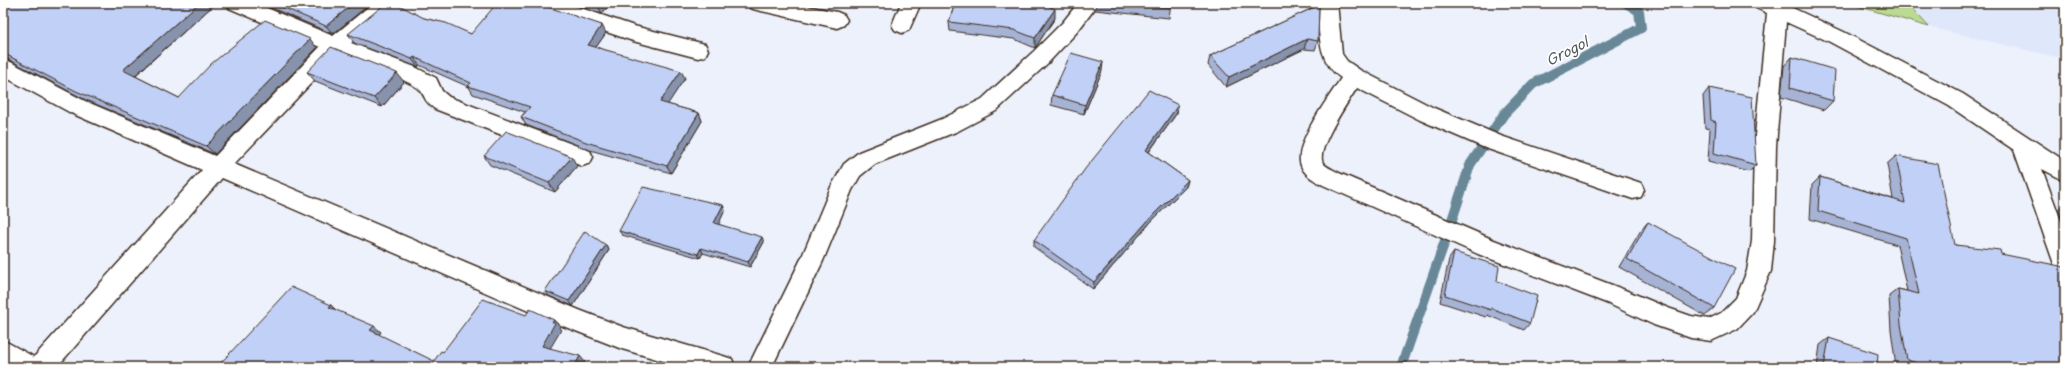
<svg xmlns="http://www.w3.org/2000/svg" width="2068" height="370" font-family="'Playpen Sans',sans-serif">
	<rect width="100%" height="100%" fill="#ecf1fc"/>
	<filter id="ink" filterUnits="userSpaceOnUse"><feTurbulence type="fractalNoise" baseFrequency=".025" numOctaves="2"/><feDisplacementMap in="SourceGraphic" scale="8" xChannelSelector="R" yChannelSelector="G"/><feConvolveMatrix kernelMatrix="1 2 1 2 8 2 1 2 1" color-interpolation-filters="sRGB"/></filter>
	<g filter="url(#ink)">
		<path fill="#dfe7fa" d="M1907,3H2065V59L1929,27Z"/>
		<path fill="#bbda93" stroke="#7b8258" d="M1847,3H1907L1929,27Z"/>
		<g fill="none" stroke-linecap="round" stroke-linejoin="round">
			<path stroke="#698897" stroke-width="10" d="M1492,132L1504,114L1533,84L1641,28L1639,11L1626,3
				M1451,223L1470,165L1482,147
				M1401,367L1446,238"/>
			<g stroke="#3b2a1e" stroke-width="3">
				<path id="minor" d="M226,3H255L333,36L373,3H397L394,8L351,43L415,67L436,78L442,91L449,97L590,151L593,157L590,163L582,166L435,109C423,100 427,99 420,90C415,82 351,60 338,55L234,164L579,310L623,327L723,356L732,359L735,367H684L622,349L563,326L222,178L57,367H7L3,364V340L34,357L202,170L71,113L3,76V58L85,101L215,156L320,47L229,8Z
					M533,3H566L634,26L705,44L708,50L705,56L698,58L633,41L536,8Z
					M747,3H792L837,12L844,15L847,20L844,25L837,28L757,10L750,8Z
					M901,3H921L909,30L902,33L895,30L892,25Z
					M1078,3H1099L1077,32L1048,63L996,111L958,131L875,164L860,176L852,190L823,261L772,367H748L801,259L831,187L844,164L859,152L942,119L982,99L1034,51L1063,22Z
					M1317,3H1337L1342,54L1347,61L1360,70L1434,108L1501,136L1641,183L1644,190L1641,197L1633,199L1485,148L1420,120L1357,88C1349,100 1315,150 1323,163C1326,167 1334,170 1339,173L1494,240L1625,290L1668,308L1691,316L1709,319L1721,313L1736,298L1747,271L1752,241L1754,146L1767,13L1756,8L1753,3L1784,4L1844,32L1963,94L2065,161V181L2042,169L2065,232V274L2057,271L2054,264L2014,150L1949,106L1830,42L1786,22L1776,146L1774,241L1771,271L1753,312L1737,329L1711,341L1691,338L1654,325L1609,304L1478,254L1323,185C1314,180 1302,174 1300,162C1297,138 1329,98 1341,78C1316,61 1320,30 1317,3Z"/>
			</g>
			<use href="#minor" fill="#fff" fill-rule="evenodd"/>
		</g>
		<path fill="#a6b3d4" stroke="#3b2a1e" d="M3,3H216L135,76L179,98L317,48L215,154L86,100L4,57H3Z
			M260,3H371L333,34Z
			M570,3H610L602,14Z
			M955,3H1049L1047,6L1055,18L1035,48L1014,39L950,31L949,22Z
			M1096,3H1171L1169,18L1095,10Z
			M1319,5L1318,41L1315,50L1304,49L1226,87L1208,65L1210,56Z
			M424,18L471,34L606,33L596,47L685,78L667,104L699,113L702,121L671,173L590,150L526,125L521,117L525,112L473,94L469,87L419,65L418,67L354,43L348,34Z
			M1792,57L1833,101L1824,110L1781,97L1784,66Z
			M1102,71L1084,114L1051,105L1052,95Z
			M307,72L404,82L382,107L315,81Z
			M1709,88L1756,165L1749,172L1708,161L1710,129L1705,128L1703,96Z
			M1178,105L1177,113L1149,152L1188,180L1186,187L1150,223L1093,289L1034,247V240Z
			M484,156L577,166L555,192L490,165Z
			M1896,156L1955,245L2001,254L2065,367H1896L1891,330L1889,296L1898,289L1907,291L1897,245L1810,219L1812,185L1820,177L1893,199L1887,164Z
			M2065,204V228L2058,209Z
			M725,210L718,224L764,242L750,267L703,253L700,258L622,235L619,231Z
			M1648,222L1714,308L1705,316L1619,267L1641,230Z
			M606,245L609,250L573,306L549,296L545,291Z
			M1454,252L1497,281L1530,323L1524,330L1487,315L1486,317L1440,302L1449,259Z
			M1829,338L1877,367H1817L1820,345Z"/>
		<path fill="#8792ac" stroke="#3b2a1e" d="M199,3H216L132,78L123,70Z
			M354,3H371L333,34L326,26Z
			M600,3H610L602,14L598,6Z
			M1044,3H1049L1044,13Z
			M1071,3H1076L1071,8Z
			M1055,9V18L1035,48V38Z
			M602,25L606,33L592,53L588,45Z
			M310,39L317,48L215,154L206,146Z
			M1307,39L1304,49L1226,87L1229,77Z
			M414,57L419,65L418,67L412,59Z
			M1103,62L1102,71L1084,114L1085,105Z
			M681,71L685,78L664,110L660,102Z
			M397,73L404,82L382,107L374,98Z
			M1178,105L1177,113L1145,157L1146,150Z
			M699,113L702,121L671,173L667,166Z
			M572,157L577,166L555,192L549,183Z
			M1188,180L1186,187L1150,223L1093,289L1094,282L1152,216Z
			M723,205L725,210L717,228L714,223Z
			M762,237L764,242L750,267L748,262Z
			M606,245L609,250L573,306L569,301Z
			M701,248L703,253L700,258L698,254Z
			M331,305L338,312L329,307Z
			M554,320L560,326L559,328L561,330L548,352L542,346L552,322Z
			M374,326L381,332L378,337L370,330Z
			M580,356L585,362L582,367H574Z"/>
		<path fill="#c1d0f6" stroke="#3b2a1e" d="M3,3H199L123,70L179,98L211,64L265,20L310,39L206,146L76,91L3,53Z
			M273,3H354L326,26Z
			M386,3H395L424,18L446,23L471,34L497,3H536L602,25L588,45L681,71L660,102L699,113L667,166L586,142L521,117L530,107L468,86L471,83L414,57L412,59L348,34Z
			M591,3H600L598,6Z
			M955,3H1044V4L1055,9L1035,38L1014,30L949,22Z
			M1121,3H1171L1170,8Z
			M1319,5L1318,41L1307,39L1229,77L1210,56Z
			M331,47L397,73L374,98L307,72Z
			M1071,53L1103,62L1085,105L1052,95Z
			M1792,57L1835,70L1833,101L1790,88Z
			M1709,88L1752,97L1756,165L1714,153L1716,122L1711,120Z
			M1149,90L1178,105L1146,150L1188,180L1152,216L1094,282L1034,240L1085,169Z
			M506,131L572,157L549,183L484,156Z
			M1896,156L1938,164L1955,245L2000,250L2001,254L2065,267V367H1925V365L1907,360L1901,324L1898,289L1919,294L1906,238L1818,211L1820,177L1905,203Z
			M643,187L723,205L714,223L762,237L748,262L701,248L698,254L619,231Z
			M1648,222L1735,269L1714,308L1627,259Z
			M585,231L606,245L569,301L545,291Z
			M1454,252L1499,266L1497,281L1537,296L1530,323L1491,308V310L1445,295Z
			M291,287L331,305L329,307L374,326L370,330L434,361L441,351L443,352L483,299L526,315L530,309L554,320L552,322L555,323L542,346L580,356L574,367H217Z
			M1829,338L1878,354L1877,367H1824Z"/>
	</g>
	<g text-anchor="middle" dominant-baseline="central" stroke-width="3.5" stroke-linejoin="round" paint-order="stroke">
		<g font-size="14" font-style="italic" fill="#52595b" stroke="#fff">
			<text transform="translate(1567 51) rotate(-27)">Grogol</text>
		</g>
	</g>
	<rect width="2068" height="370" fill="none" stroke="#fff" stroke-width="16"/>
	<rect x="8" y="8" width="2052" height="354" fill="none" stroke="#3b2a1e" stroke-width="1.5" filter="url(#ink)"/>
</svg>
